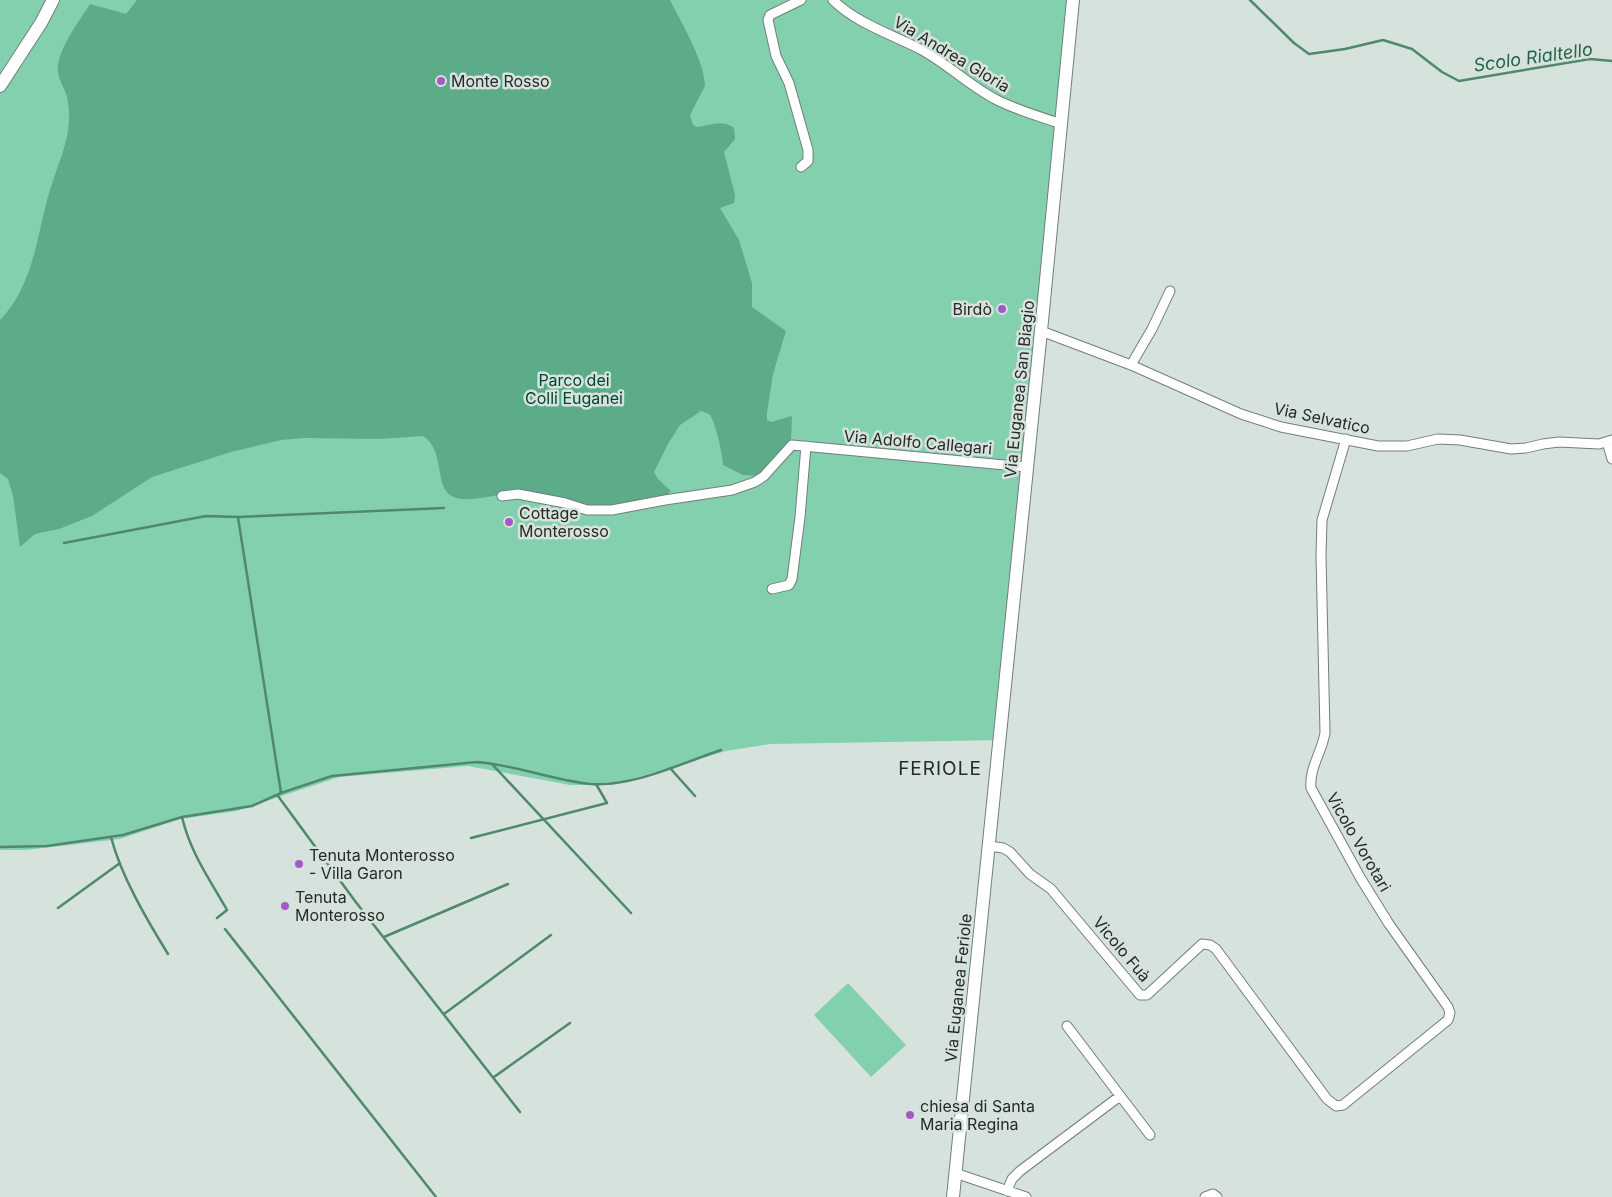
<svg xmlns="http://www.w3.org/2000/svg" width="1612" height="1197" font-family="Inter,sans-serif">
	<rect width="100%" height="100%" fill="#d6e2dc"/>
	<path fill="#83d0ae" d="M0,0H1077L1006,740L770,744L726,751L612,785H570L468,766L339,777L237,811L180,819L120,839L26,850H0Z
		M848,983L906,1045L871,1077L814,1015Z"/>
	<path fill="#5cac8a" d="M137,0H670C682,24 704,60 705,86L690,115L693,125L697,127C710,125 723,119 734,128L735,139L724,152L735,195L734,203L720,208L739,240L752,283V307L786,331L773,374L767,413V420L771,422L792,416L791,441L759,476L743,475L723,465C723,456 715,419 709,414C708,414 702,411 701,411L680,425L668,444L654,472L658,479L671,491L665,497L604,509L501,494C491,497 482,498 471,499C426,503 451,454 423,436L379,439L304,438L281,440L231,452L152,477L92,516L59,529L35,534L20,547L13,496L8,479L0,473V320C35,283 36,236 50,190C57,166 68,145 69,120C69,113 69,104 67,97C64,86 56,77 58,65C61,45 79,21 90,4L126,14Z"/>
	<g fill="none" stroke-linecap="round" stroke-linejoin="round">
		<path stroke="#4f886f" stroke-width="2.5" d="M1250,0L1294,43L1309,54L1345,49L1383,40L1412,49L1442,72L1459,81L1590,59L1612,61
			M238,517L281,793
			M64,543L206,516L238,517L444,508
			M492,764L631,913
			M670,768L695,796
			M278,796L355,901L520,1112
			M182,817C190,852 210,880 227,910L217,918
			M111,837C121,876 147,920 168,954
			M471,838L607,803L596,784
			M0,847L47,846L123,835L182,817L252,806L281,793L332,776L477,762C516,765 552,780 591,784C633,787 682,763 721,750
			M58,908L120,863
			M225,929L436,1197
			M384,937L508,884
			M444,1014L551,935
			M494,1077L570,1023"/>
		<g stroke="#737e79" stroke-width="11">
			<path id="minor" d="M833,0C856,23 891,34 920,49C947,63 969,86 997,100C1017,110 1040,117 1062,124
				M801,167L808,161V150L789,83L776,56L768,20L770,15L801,0
				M1041,331L1131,365L1241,414L1281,427L1378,446H1407L1438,439L1460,440L1511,449L1526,448L1543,444L1559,442L1599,444L1612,440
				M1131,365L1152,329L1170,291
				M1607,442L1612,459
				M502,496L518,494L565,503L587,510H612L665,500L732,490L755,482L764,476L792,445L1027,467
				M772,589L789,585L792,579L800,517L806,446
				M989,846L1003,848L1010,852L1030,874L1051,889L1140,995H1147L1202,944L1210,945L1216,949L1327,1099L1336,1106L1343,1105L1448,1020L1450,1013L1448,1007L1389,924L1361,879L1311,788C1309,768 1322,752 1325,733L1321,556L1322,520L1346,439
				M1067,1026L1150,1135
				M955,1173L1026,1197
				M1007,1191L1012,1179L1020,1171L1120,1096
				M1205,1197L1213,1194L1217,1197"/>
		</g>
		<g stroke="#737e79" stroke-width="14">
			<path id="secondary" d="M0,86L41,23L53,0
				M953,1197L1043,311L1073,0"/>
		</g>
		<use href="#minor" stroke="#fff" stroke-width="9"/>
		<use href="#secondary" stroke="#fff" stroke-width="12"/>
	</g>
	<g fill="#a658c9" stroke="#d6e2dc" stroke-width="2">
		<circle cx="441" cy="81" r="5"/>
		<circle cx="1002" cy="309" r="5"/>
		<circle cx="509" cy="522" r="5"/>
		<circle cx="299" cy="864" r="5"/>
		<circle cx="285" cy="906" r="5"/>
		<circle cx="910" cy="1115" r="5"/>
	</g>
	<g text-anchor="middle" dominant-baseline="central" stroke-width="5" stroke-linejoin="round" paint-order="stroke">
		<g font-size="16" fill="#262a28" stroke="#d6e2dc">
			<text transform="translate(952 54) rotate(31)">Via Andrea Gloria</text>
			<text transform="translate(1019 389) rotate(-84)">Via Euganea San Biagio</text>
			<text transform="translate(1322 418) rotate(12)">Via Selvatico</text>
			<text transform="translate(918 442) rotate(5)">Via Adolfo Callegari</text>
			<text transform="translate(1359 842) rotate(60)">Vicolo Vorotari</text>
			<text transform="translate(1122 949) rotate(50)">Vicolo Fuà</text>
			<text transform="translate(958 988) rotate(-84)">Via Euganea Feriole</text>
		</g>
		<g font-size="16" fill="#262a28" stroke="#d6e2dc" text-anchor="start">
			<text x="451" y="81">Monte Rosso</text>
			<text x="992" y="309" text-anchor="end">Birdò</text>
			<text x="519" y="513">Cottage<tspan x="519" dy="18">Monterosso</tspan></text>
			<text x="309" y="855">Tenuta Monterosso<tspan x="309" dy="18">- Villa Garon</tspan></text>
			<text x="295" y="897">Tenuta<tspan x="295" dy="18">Monterosso</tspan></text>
			<text x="920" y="1106">chiesa di Santa<tspan x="920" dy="18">Maria Regina</tspan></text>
		</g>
		<g font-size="16" fill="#004630" stroke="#d6e2dc">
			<text x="574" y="380">Parco dei<tspan x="574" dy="18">Colli Euganei</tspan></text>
		</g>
		<g font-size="18" font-style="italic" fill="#26634b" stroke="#d6e2dc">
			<text transform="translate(1533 57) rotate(-8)">Scolo Rialtello</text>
		</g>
		<g font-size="19" letter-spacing="1" fill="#262a28" stroke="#d6e2dc">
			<text x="940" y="768">FERIOLE</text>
		</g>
	</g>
</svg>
